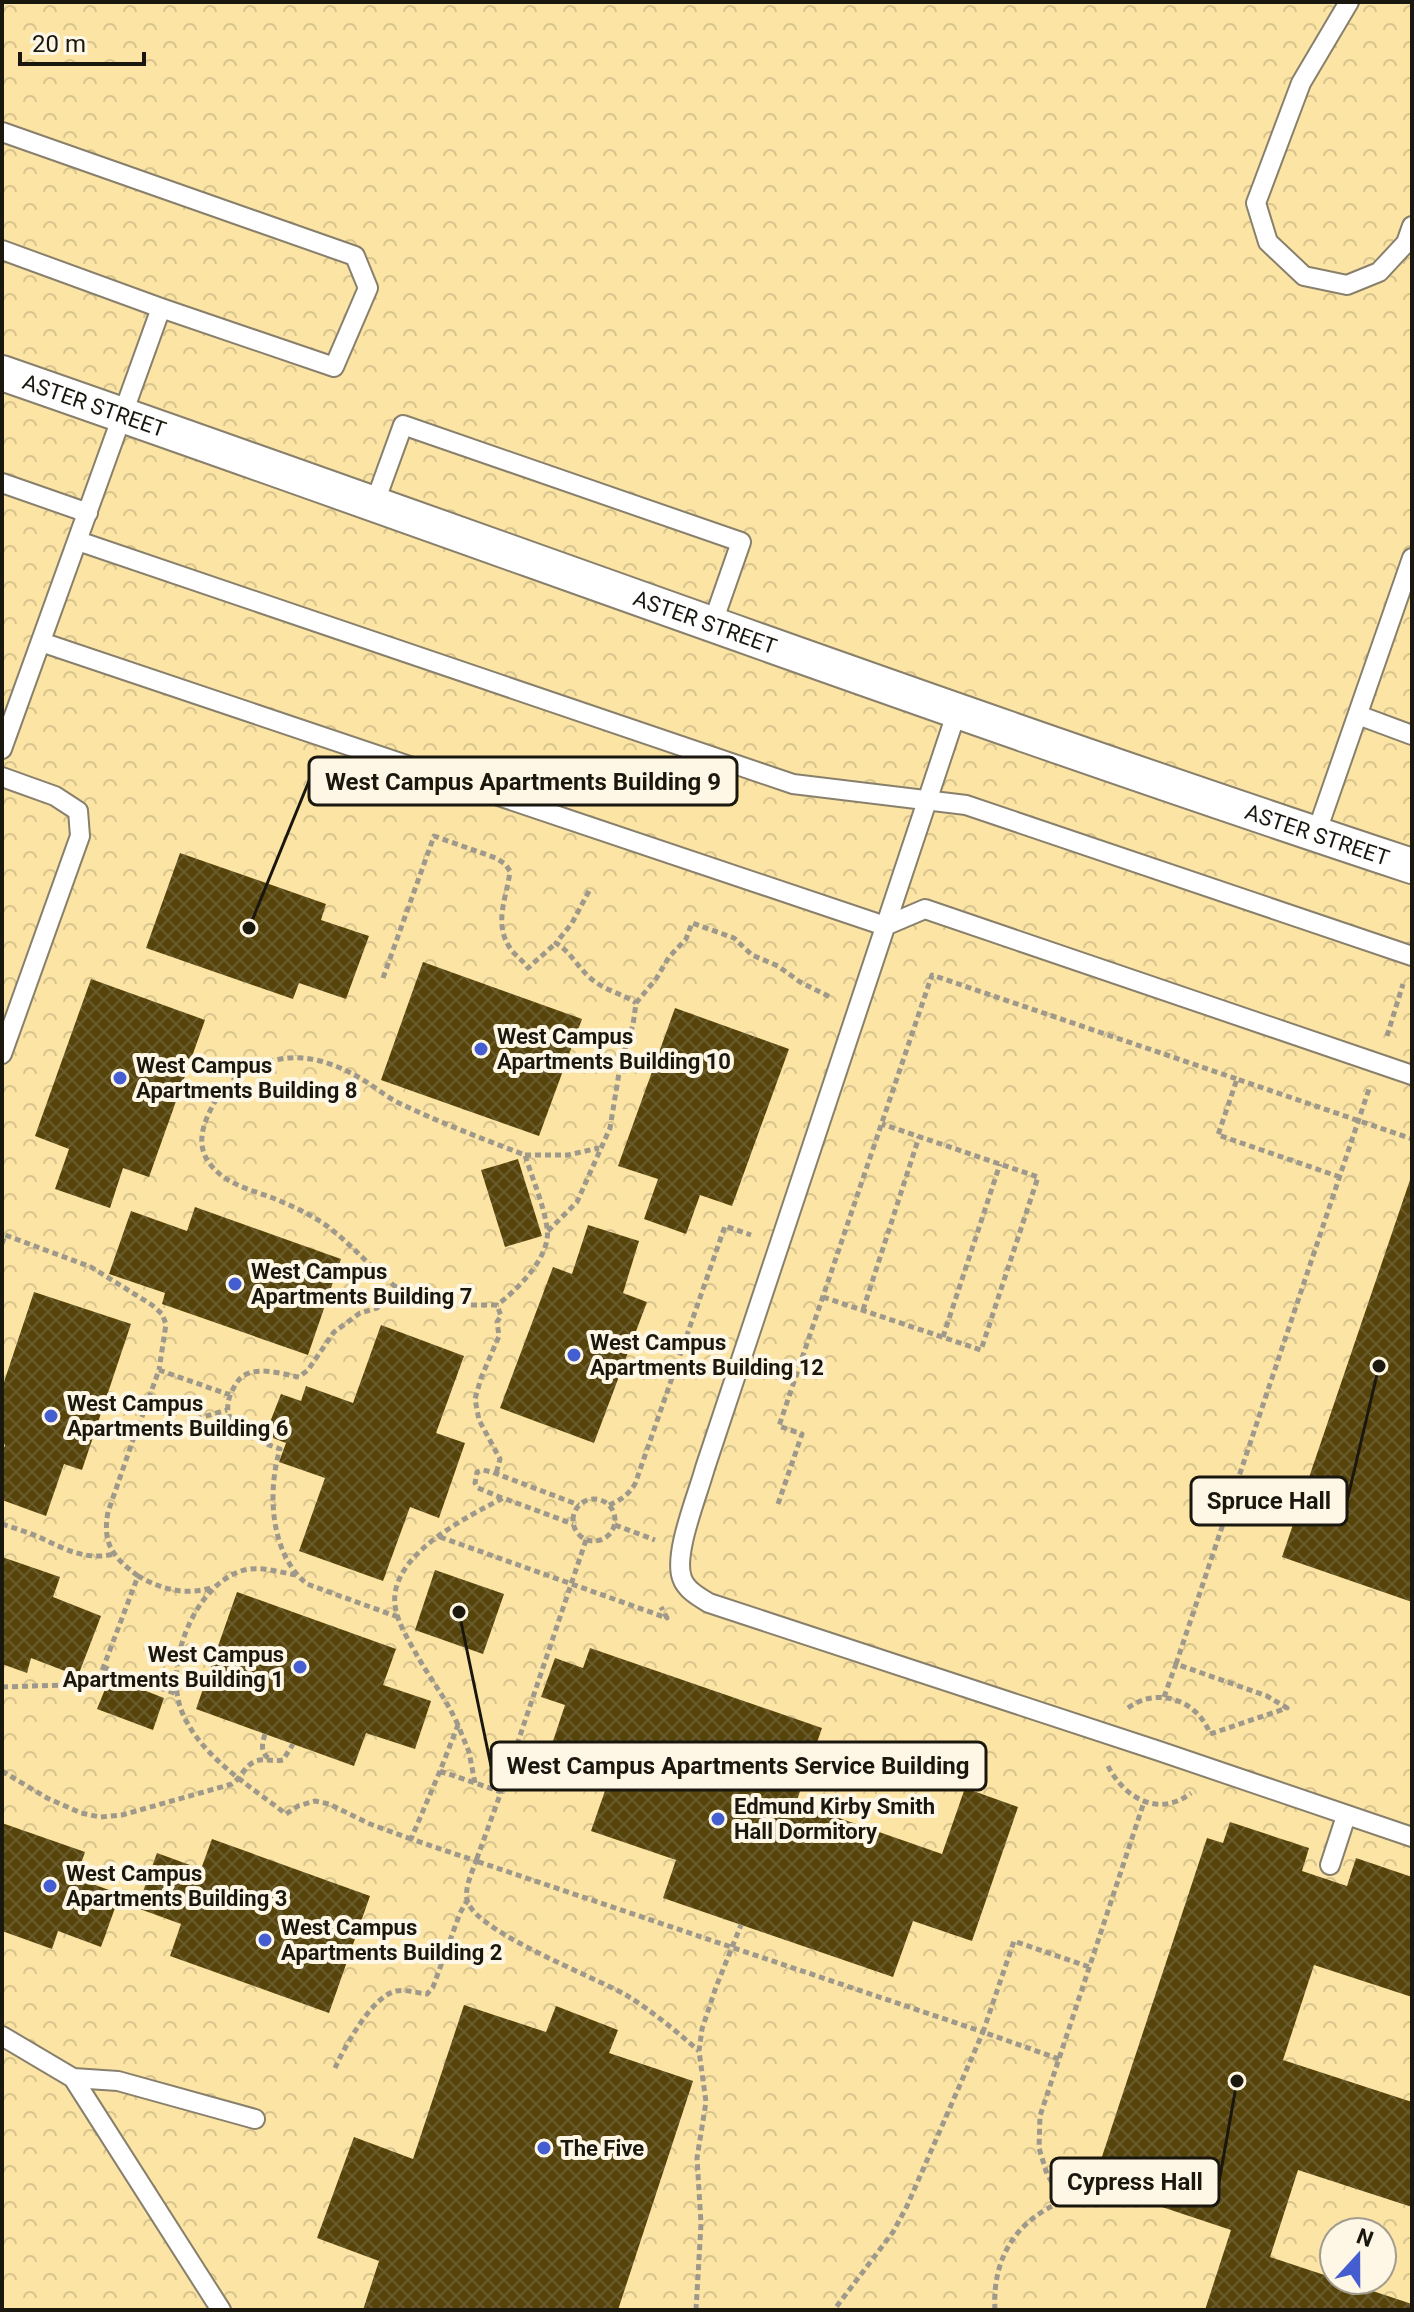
<svg xmlns="http://www.w3.org/2000/svg" width="1414" height="2312" font-family="Roboto,sans-serif">
	<defs>
		<pattern id="forest-crowns" width="20" height="18" patternUnits="userSpaceOnUse" patternTransform="scale(2)"><rect width="20" height="18" fill="#fce4a5"/><path d="M2 6a3 3 0 1 1 6 0M12 15a3 3 0 1 1 6 0" fill="none" stroke="#d7c38d"/></pattern>
		<pattern id="building-cross-hatch" width="8" height="8" patternUnits="userSpaceOnUse" patternTransform="scale(2)"><rect width="8" height="8" fill="#56440b"/><path d="M0 0l8 8M0 8l8-8" fill="none" stroke="#6a5b2d"/></pattern>
	</defs>
	<rect width="100%" height="100%" fill="#fef7e5"/>
	<path fill="url(#forest-crowns)" fill-rule="evenodd" d="M2,2H1412V2310H2ZM1334,2232H1382V2280H1334Z"/>
	<path fill="url(#building-cross-hatch)" d="M180,853L326,904L321,920L369,936L346,999L299,983L293,999L146,948Z
		M423,962L582,1019L539,1136L381,1080Z
		M91,979L205,1020L149,1177L123,1168L110,1208L55,1189L69,1149L35,1136Z
		M675,1008L789,1049L732,1206L700,1195L686,1234L644,1219L658,1179L618,1166Z
		M518,1159L542,1236L505,1247L481,1170Z
		M1411,1177H1412V1602L1282,1557Z
		M195,1207L341,1259L308,1355L162,1304L165,1293L109,1274L131,1211L187,1231Z
		M588,1225L639,1241L623,1293L647,1302L594,1443L500,1408L553,1267L572,1274Z
		M34,1292L131,1324L82,1470L64,1464L46,1516L2,1500V1454L5,1445L2,1443V1388Z
		M381,1325L464,1356L436,1433L465,1443L439,1518L410,1507L383,1581L299,1551L325,1478L279,1462L286,1443L265,1435L281,1394L301,1401L306,1386L353,1403Z
		M2,1557L60,1577L53,1597L101,1616L78,1676L31,1658L27,1673L2,1664Z
		M435,1570L504,1594L483,1654L415,1630Z
		M237,1592L396,1649L383,1685L431,1701L415,1749L366,1733L354,1766L196,1709Z
		M590,1648L822,1728L796,1803L942,1854L965,1788L1018,1807L972,1941L913,1921L893,1977L663,1898L676,1860L591,1831L614,1765L552,1744L565,1705L541,1697L555,1658L583,1668Z
		M110,1677L164,1698L153,1730L97,1709Z
		M1230,1822L1309,1848L1302,1871L1347,1886L1356,1858L1412,1877V1997L1314,1965L1283,2060L1412,2102V2207L1298,2170L1270,2257L1412,2304V2310H1205L1231,2230L1093,2184L1207,1838L1223,1843Z
		M2,1823L85,1852L76,1878L120,1894L101,1947L58,1931L52,1949L2,1931Z
		M212,1839L370,1896L329,2013L170,1956L181,1924L137,1908L157,1853L201,1869Z
		M464,2005L546,2032L556,2006L618,2030L609,2053L693,2081L618,2310H363L379,2261L317,2238L354,2137L413,2159Z"/>
	<g fill="none" stroke-linecap="round" stroke-linejoin="round">
		<g stroke="#88806c" stroke-width="22">
			<path id="lane" d="M1349,2L1301,83L1256,203L1268,242L1304,276L1347,285L1379,272L1406,243L1412,226
				M2,132L355,256L368,288L334,367L161,308L2,250
				M2,483L88,513
				M374,505L403,425L741,542L712,625
				M78,541L793,784L966,805L1412,956
				M41,642L885,926L925,909L1412,1075
				M957,711L705,1468C698,1494 673,1554 682,1578C686,1590 699,1597 709,1603L1159,1751L1412,1837
				M1358,715L1412,735
				M2,749L161,308
				M2,777L55,796L78,811L80,836L2,1054
				M1316,834L1412,558
				M1330,1865L1346,1816
				M2,2036L73,2078L221,2310
				M73,2078L118,2081L255,2119"/>
		</g>
		<g stroke="#88806c" stroke-width="38">
			<g id="street">
				<path id="s1" d="M2,373C472,536 939,710 1412,866"/>
			</g>
		</g>
		<path stroke="#9e998b" stroke-width="5" stroke-dasharray="6 4" stroke-linecap="butt" d="M589,891L572,923L556,943C572,953 579,970 594,981C607,991 623,994 636,1003
			M383,978L434,836L496,858L505,864L510,871C507,897 493,923 510,948C515,956 523,960 528,968L556,943
			M1387,1036L1403,984
			M525,1155H568L599,1148
			M1340,1177L1218,1135L1237,1079L1412,1139
			M548,1231L577,1202L610,1128L621,1061L633,1025L636,1003L656,979L669,957L686,939L692,923L734,938L752,955L778,966L800,982L832,998
			M2,1244L5,1235L91,1267L152,1305L162,1314L166,1324L159,1370
			M396,1287C373,1270 355,1248 332,1230C315,1216 294,1207 273,1198C251,1190 225,1184 210,1164C196,1146 202,1126 212,1107C220,1090 233,1078 250,1070C289,1049 323,1057 360,1078C374,1086 386,1097 401,1104C441,1123 483,1139 525,1155C532,1178 544,1205 547,1228C552,1256 517,1290 497,1305
			M823,1297L981,1350L1038,1177L882,1124
			M863,1310L919,1137
			M943,1337L1000,1164
			M135,1436L159,1370L230,1395
			M502,1498L478,1488L475,1483L477,1472L483,1470L492,1472L579,1505
			M573 1520a21 21 0 1 1 42 0a21 21 0 1 1-42 0Z
			M778,1504L802,1434L779,1426L932,975L1237,1079
			M609,1505C621,1500 628,1495 635,1484L725,1226L751,1235
			M2,1524C14,1528 27,1532 39,1537C64,1549 86,1561 114,1554
			M615,1525L655,1540
			M440,1537L667,1618L661,1607
			M296,1575C278,1572 258,1565 241,1571C193,1587 163,1667 182,1712C201,1757 249,1785 286,1814L298,1806L315,1801L329,1804L370,1824L411,1839
			M138,1576C113,1557 102,1544 108,1512L134,1437L227,1410
			M398,1617L307,1584C270,1554 267,1492 280,1449C253,1439 215,1426 232,1391C236,1383 240,1376 249,1373C265,1368 283,1374 299,1377L308,1370L334,1332L360,1313L377,1308L396,1287C426,1307 462,1305 497,1305L501,1316L497,1322L499,1336L481,1378L475,1399L479,1420L500,1459L496,1474
			M1176,1664L1369,1089
			M103,1667L177,1694
			M2,1687L97,1684L138,1576C163,1590 186,1596 214,1587
			M1164,1697L1176,1664L1267,1696L1287,1708L1210,1734
			M1128,1708C1157,1686 1198,1700 1210,1734
			M458,1725C446,1698 428,1676 414,1650C406,1636 397,1621 395,1605C389,1555 467,1517 503,1498L573,1524
			M265,1734C262,1744 260,1751 269,1759
			M1108,1766C1124,1798 1159,1818 1191,1793
			M2,1771L47,1798L81,1813L100,1817L122,1815L232,1784C241,1778 245,1765 256,1761C265,1758 274,1762 283,1760L293,1744
			M440,1771L411,1839L476,1861C472,1873 463,1890 468,1903C482,1934 592,1976 626,1995C652,2011 676,2031 699,2051
			M475,1783L469,1752L458,1725L440,1771L501,1792L476,1861L983,2032L907,2206L893,2232L834,2310
			M501,1792L586,1540
			M1059,2059L983,2032L1014,1941L1089,1967
			M335,2068C344,2048 372,1996 396,1991C405,1989 417,1993 427,1994L433,1987L460,1913L467,1901
			M696,2310L701,2224L697,2158L706,2102L699,2051L702,2029L716,1987L741,1925
			M995,2310C992,2259 1015,2221 1063,2201L1047,2174L1039,2148L1040,2116L1144,1802"/>
		<use href="#lane" stroke="#fff" stroke-width="18"/>
		<use href="#street" stroke="#fff" stroke-width="34"/>
	</g>
	<g fill="#445ed1" stroke="#fef7e5" stroke-width="3">
		<circle cx="481" cy="1049" r="8"/>
		<circle cx="120" cy="1078" r="8"/>
		<circle cx="235" cy="1284" r="8"/>
		<circle cx="574" cy="1355" r="8"/>
		<circle cx="51" cy="1416" r="8"/>
		<circle cx="300" cy="1667" r="8"/>
		<circle cx="718" cy="1819" r="8"/>
		<circle cx="50" cy="1886" r="8"/>
		<circle cx="265" cy="1940" r="8"/>
		<circle cx="544" cy="2148" r="8"/>
	</g>
	<g text-anchor="middle" dominant-baseline="central" stroke-width="8" stroke-linejoin="round" paint-order="stroke">
		<g font-size="22" fill="#1a170f" stroke="#fef7e5">
			<text stroke="none"><textPath href="#s1" startOffset="98">ASTER STREET</textPath></text>
			<text stroke="none"><textPath href="#s1" startOffset="746">ASTER STREET</textPath></text>
			<text stroke="none"><textPath href="#s1" startOffset="1394">ASTER STREET</textPath></text>
		</g>
		<g font-size="22" font-weight="bold" fill="#1a170f" stroke="#fef7e5" text-anchor="start">
			<text x="497" y="1036">West Campus<tspan x="497" dy="25">Apartments Building 10</tspan></text>
			<text x="136" y="1065">West Campus<tspan x="136" dy="25">Apartments Building 8</tspan></text>
			<text x="251" y="1271">West Campus<tspan x="251" dy="25">Apartments Building 7</tspan></text>
			<text x="590" y="1342">West Campus<tspan x="590" dy="25">Apartments Building 12</tspan></text>
			<text x="67" y="1403">West Campus<tspan x="67" dy="25">Apartments Building 6</tspan></text>
			<text x="284" y="1654" text-anchor="end">West Campus<tspan x="284" dy="25">Apartments Building 1</tspan></text>
			<text x="734" y="1806">Edmund Kirby Smith<tspan x="734" dy="25">Hall Dormitory</tspan></text>
			<text x="66" y="1873">West Campus<tspan x="66" dy="25">Apartments Building 3</tspan></text>
			<text x="281" y="1927">West Campus<tspan x="281" dy="25">Apartments Building 2</tspan></text>
			<text x="560" y="2148">The Five</text>
		</g>
	</g>
	<path fill="none" stroke="#1a170f" stroke-width="3" d="M249 928L309 781M1379 1366L1347 1501M459 1612L491 1766M1237 2081L1219 2182"/>
	<g fill="#1a170f" stroke="#fef7e5" stroke-width="3">
		<circle cx="249" cy="928" r="8"/>
		<circle cx="1379" cy="1366" r="8"/>
		<circle cx="459" cy="1612" r="8"/>
		<circle cx="1237" cy="2081" r="8"/>
	</g>
	<g fill="#fef7e5" stroke="#1a170f" stroke-width="3">
		<rect x="309" y="757" width="428" height="48" rx="8"/>
		<rect x="1191" y="1477" width="156" height="48" rx="8"/>
		<rect x="491" y="1742" width="495" height="48" rx="8"/>
		<rect x="1051" y="2158" width="168" height="48" rx="8"/>
	</g>
	<g font-size="24" text-anchor="middle" font-weight="bold" fill="#1a170f">
		<text x="523" y="790">West Campus Apartments Building 9</text>
		<text x="1269" y="1509">Spruce Hall</text>
		<text x="738" y="1774">West Campus Apartments Service Building</text>
		<text x="1135" y="2190">Cypress Hall</text>
	</g>
	<rect width="1414" height="2312" fill="none" stroke="#1a170f" stroke-width="8"/>
	<g transform="translate(1358 2256) rotate(21)"><circle r="38" fill="#fef7e5" stroke="#a39d8f" stroke-width="2"/>
	<path d="M0-6L14 30L0 20L-14 30Z" fill="#445ed1"/>
	<text y="-12" font-size="22" font-weight="bold" text-anchor="middle" fill="#1a170f">N</text>
	</g>
	<path d="M20 52v12h124v-12" fill="none" stroke="#1a170f" stroke-width="4"/>
	<text x="32" y="52" font-size="24" fill="#1a170f" stroke="#fef7e5" stroke-width="6" paint-order="stroke">20 m</text>
</svg>
